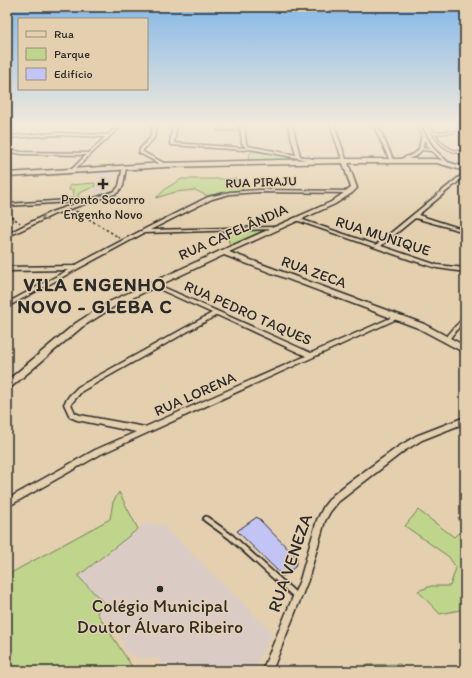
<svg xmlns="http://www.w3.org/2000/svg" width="472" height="678" font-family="Itim,sans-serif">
	<rect width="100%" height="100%" fill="#e4d0ae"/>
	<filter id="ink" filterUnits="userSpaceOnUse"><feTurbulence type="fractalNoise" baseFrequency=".025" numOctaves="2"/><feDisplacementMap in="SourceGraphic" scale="8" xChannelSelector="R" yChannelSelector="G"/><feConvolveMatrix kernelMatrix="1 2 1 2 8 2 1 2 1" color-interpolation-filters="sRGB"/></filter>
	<g filter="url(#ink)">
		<path fill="#daccc4" d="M114,170L110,189L100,194H93L100,171Z
			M147,522L163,525L273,633L253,671H192L186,664L168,668L158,659L138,658L125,652L120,634L97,613L78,576Z"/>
		<path fill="#bed58b" stroke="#74805b" d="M251,151L314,160H248Z
			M182,179H236L243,189L207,196L195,190L175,192L156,198L168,187Z
			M95,183V186L78,194V198L72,199L74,190H69L70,185Z
			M271,229L230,248L227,231Z
			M119,492L138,529L78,576L104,603L97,613L135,671H7V575L110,519L113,502Z
			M418,510L454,537L462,530L458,517L465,521V609L440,614L418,591L431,586H450L456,568L449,557L405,526Z
			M400,664L407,671H364L365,665Z"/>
		<path fill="#c3c4f6" stroke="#2b2b2b" d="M225,124H237L238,131H216Z
			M257,517L297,558L295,567L283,576L237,531Z"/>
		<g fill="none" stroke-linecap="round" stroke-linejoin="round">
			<g stroke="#2b2b2b" stroke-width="4">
				<path id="service-far3" d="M428,124L434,133L454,132L459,127
					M457,124L459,127H465
					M434,133C441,147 451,151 465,154"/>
			</g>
			<g stroke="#2b2b2b" stroke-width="5">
				<path id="service-far2" d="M456,328L465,317"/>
			</g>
			<g stroke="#2b2b2b" stroke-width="6">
				<path id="service-far1" d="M447,339L457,327"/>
			</g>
			<g stroke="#2b2b2b" stroke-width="8">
				<path id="service" d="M206,519L231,537L296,596"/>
			</g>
			<g stroke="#2b2b2b" stroke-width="3">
				<path id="minor" d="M119,124H123L73,171L71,170L86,155L21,154L7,151V149L21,152L89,153L105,137L57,135L7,138V136L57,133L108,135Z
					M150,124H154L156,127L154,138L143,150V152L166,164V166H164L139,153L140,149L150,138L152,127Z
					M173,124H177L174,143L246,148L242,143L240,124H244L246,143L248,146L296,155L288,124H292L300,156L322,161L320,162L250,149L244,150L172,145L170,144Z
					M330,124H334L347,162L346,163L343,162Z
					M373,124H377L394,161L393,162L390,161Z
					M415,124H419L434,149L448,162V164H446L432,151L422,150L416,156L400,162H398V160L414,154L419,149L422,134ZM424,139L430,149L423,148Z
					M123,166L126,167L123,186L117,193L55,214L7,237V234L51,212L84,201L7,206V204L84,199H86V201L115,191L119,186Z
					M464,173H465V176L418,215L465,230V232L415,218L381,246L437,265L465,268V272L437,268L411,260L293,219L295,218H297L376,245Z
					M259,190L350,191L352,192L350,193L259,192L230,194L212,199L150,230L275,227L277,228L275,229L144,233L7,307V303L68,270L7,271V267L74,266L123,240L208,197L230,192Z
					M152,282L311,353L395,316L397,315L400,317L399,318L101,454L7,507V499L95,450L136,432L77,420L70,417L64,404L69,396L78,387L212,313L150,285L149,284ZM217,315L306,356L145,427L80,415L75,413L71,404L82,391Z
					M465,417V423L422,440L404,451L338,502L330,512L325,521L308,580L272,671H262L300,580L317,520L324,506L332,496L348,483L398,447L416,436Z"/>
			</g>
			<g stroke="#2b2b2b" stroke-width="3">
				<path id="tertiary" d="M321,159H437L465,167V171L437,163H348L357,188L352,193L335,204L229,252L424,324L465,346V353L418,328L224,255L115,306L82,327L10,388L7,389V381L76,323L109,302L220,251L331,202L351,188L343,163L165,167L7,177V173L165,163Z"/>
			</g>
			<path stroke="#2b2b2b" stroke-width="1" stroke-dasharray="2 2" stroke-linecap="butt" d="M14,132L16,124
				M75,211L77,212"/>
			<path stroke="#2b2b2b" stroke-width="1.5" stroke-dasharray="2.5 2.5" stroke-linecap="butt" d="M76,211L120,238
				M7,213L20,223"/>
			<use href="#service-far3" stroke="#e4d0ae" stroke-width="2"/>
			<use href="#service-far2" stroke="#e4d0ae" stroke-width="2.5"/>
			<use href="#service-far1" stroke="#e4d0ae" stroke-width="3.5"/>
			<use href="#service" stroke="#e4d0ae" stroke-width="4.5"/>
			<use href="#minor" fill="#e4d0ae" fill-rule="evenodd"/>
			<use href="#tertiary" fill="#e4d0ae" fill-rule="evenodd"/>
		</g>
		<defs><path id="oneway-chevron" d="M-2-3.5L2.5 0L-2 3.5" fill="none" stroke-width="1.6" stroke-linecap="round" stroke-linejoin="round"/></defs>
		<use stroke="#887e6c" href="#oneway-chevron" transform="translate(44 218) rotate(154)"/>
	</g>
	<linearGradient id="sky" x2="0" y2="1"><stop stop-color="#84b8e8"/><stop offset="0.57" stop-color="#f3eadb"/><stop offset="1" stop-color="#f3eadb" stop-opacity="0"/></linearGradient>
	<rect width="472" height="219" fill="url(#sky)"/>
	<g fill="#2b2b2b" stroke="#e4d0ae" stroke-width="1.5">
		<path d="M101 178h4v4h4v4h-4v4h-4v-4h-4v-4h4z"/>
		<circle cx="160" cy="589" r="4"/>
	</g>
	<g text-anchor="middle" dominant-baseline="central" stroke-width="3" stroke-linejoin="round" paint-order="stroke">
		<g font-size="13" fill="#2b2b2b" stroke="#e4d0ae">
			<text transform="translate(261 182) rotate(-2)">RUA PIRAJU</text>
		</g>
		<g font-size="13" fill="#2b2b2b" stroke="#e4d0ae">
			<text x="103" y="199">Pronto Socorro<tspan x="103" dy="15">Engenho Novo</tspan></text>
		</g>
		<g font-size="15" fill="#2b2b2b" stroke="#e4d0ae">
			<text transform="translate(233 232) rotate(-24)">RUA CAFELÂNDIA</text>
			<text transform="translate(383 236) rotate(18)">RUA MUNIQUE</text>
			<text transform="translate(314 272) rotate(20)">RUA ZECA</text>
			<text transform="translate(248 313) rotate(24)">RUA PEDRO TAQUES</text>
			<text transform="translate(195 394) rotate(-24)">RUA LORENA</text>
		</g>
		<g font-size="18" fill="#2b2b2b" stroke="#e4d0ae">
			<text transform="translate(290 563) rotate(-71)">RUA VENEZA</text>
		</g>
		<g font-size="18" fill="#2b2b2b" stroke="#e4d0ae">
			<text x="160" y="606">Colégio Municipal<tspan x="160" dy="21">Doutor Álvaro Ribeiro</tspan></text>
		</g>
		<g font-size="19" font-weight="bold" letter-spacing="1" fill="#2b2b2b" stroke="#e4d0ae">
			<text x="95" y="284">VILA ENGENHO<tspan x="95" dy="22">NOVO - GLEBA C</tspan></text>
		</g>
	</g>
	<rect width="472" height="678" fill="none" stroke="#e4d0ae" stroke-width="24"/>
	<rect x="12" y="12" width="448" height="654" fill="none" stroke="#2b2b2b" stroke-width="1.5" filter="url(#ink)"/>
	<rect x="18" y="18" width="130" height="72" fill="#e4d0ae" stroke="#9a8e7a"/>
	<rect x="26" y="31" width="20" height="6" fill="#e4d0ae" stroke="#9a8e7a"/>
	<text x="54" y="38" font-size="12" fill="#2b2b2b">Rua</text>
	<rect x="26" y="48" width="20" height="12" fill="#bed58b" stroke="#9a8e7a"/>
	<text x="54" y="58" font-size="12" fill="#2b2b2b">Parque</text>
	<rect x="26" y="68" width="20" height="12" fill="#c3c4f6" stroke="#9a8e7a"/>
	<text x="54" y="78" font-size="12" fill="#2b2b2b">Edifício</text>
</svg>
